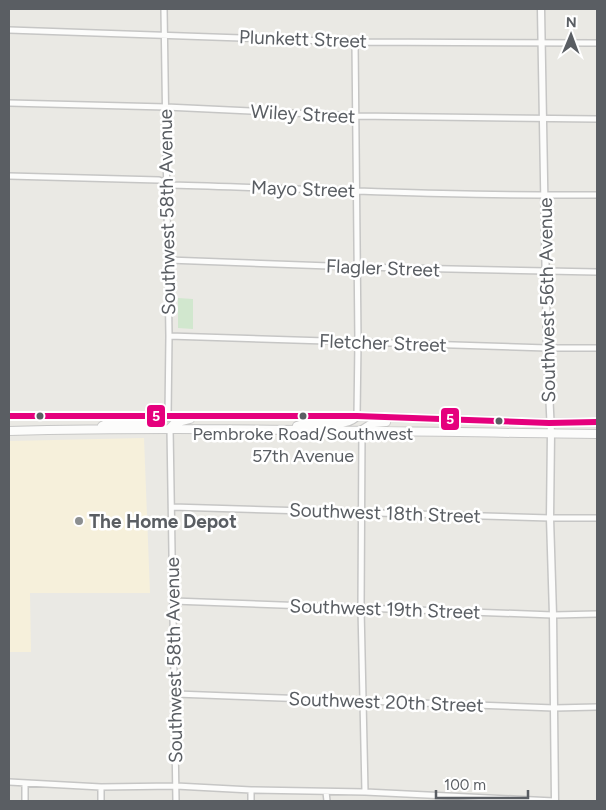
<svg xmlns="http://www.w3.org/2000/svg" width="606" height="810" font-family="Figtree,sans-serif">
	<rect width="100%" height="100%" fill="#eae9e4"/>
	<path fill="#f6f0db" d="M144,438L150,593H30L31,652H9V441Z"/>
	<path fill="#d1e7ce" d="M178,298L193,299V329L178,328Z"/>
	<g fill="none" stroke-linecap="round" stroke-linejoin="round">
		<g stroke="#c6c6c5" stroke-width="8">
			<path id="minor" d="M164,9L169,336L168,416
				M9,30L355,42L597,43
				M355,42L358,342L357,416
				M9,103L166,107L356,116L597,119
				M9,176L159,180L171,185C313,189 455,196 597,195
				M168,260L357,267L597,272
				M169,336L547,348H597
				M170,428L176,801
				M362,430L361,608L365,792
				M172,507L550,518H597
				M173,601L553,615L597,614
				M176,694L554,708L597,707
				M9,782L101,787L176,786L251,790L365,792L554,801
				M25,783V801
				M101,787V801
				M251,790V801
				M326,792L327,801"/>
		</g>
		<g stroke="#c6c6c5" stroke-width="9">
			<path id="tertiary" d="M541,9L547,348L551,433L550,518L553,615L555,801"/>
		</g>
		<g stroke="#c7c7c6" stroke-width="10">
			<path id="secondary" d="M9,416H357L549,423L597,422
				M102,426C121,415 147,428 167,417
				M297,426C315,419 340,430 356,417
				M170,428L175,423L190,419
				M362,430L373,423L386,422
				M9,431C205,426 401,432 597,434"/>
		</g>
		<use href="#minor" stroke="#fcfcfb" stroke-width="5"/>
		<use href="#tertiary" stroke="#fcfcfb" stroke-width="6"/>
		<use href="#secondary" stroke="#fcfcfb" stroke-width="8"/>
		<g stroke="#fff" stroke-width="10">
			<path id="bus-1" d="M9,416H357L549,423L597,422"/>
		</g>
		<use href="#bus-1" stroke="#e5007d" stroke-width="6"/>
	</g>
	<g fill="#5a5e63" stroke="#fff" stroke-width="2">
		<circle cx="40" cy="416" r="4.5"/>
		<circle cx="303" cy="416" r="4.5"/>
		<circle cx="499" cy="421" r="4.5"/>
	</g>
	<circle fill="#8c8f90" stroke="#fff" stroke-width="2" cx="79" cy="521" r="5"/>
	<g text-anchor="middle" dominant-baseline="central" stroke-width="5" stroke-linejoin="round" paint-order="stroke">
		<g font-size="18" fill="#5a5e63" stroke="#fff">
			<text x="303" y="434">Pembroke Road/Southwest<tspan x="303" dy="22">57th Avenue</tspan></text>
		</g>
		<g font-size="19" fill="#5a5e63" stroke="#fff">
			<text transform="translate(303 39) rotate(2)">Plunkett Street</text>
			<text transform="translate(303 114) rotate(3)">Wiley Street</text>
			<text transform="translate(303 189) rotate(2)">Mayo Street</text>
			<text transform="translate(167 212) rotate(-91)">Southwest 58th Avenue</text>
			<text transform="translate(383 268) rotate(2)">Flagler Street</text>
			<text transform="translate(547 300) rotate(-91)">Southwest 56th Avenue</text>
			<text transform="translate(383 343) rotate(2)">Fletcher Street</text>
			<text transform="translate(385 513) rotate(2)">Southwest 18th Street</text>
			<text transform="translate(385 609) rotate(2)">Southwest 19th Street</text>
			<text transform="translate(174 660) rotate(-91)">Southwest 58th Avenue</text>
			<text transform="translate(386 702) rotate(2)">Southwest 20th Street</text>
		</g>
		<g font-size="19" font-weight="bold" fill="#5a5e63" stroke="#fff" text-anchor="start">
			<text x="89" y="521">The Home Depot</text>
		</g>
	</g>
	<g stroke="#fff" stroke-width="2">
		<rect x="146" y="404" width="20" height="24" rx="5" fill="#e5007d"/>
		<rect x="440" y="407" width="20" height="24" rx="5" fill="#e5007d"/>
	</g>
	<g font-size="14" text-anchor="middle" font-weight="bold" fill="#fff">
		<text x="156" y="421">5</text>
		<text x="450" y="424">5</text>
	</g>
	<rect width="606" height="810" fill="none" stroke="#5a5e63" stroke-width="20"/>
	<g transform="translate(571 35) rotate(1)" stroke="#ffffff" stroke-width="4" paint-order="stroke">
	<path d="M0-4L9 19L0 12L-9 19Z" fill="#5a5e63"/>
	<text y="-8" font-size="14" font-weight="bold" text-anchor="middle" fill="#5a5e63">N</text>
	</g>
	<path d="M436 790v8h92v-8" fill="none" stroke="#5a5e63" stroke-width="2.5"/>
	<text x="444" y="790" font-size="15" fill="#5a5e63" stroke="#ffffff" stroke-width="4" paint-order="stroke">100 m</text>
</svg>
